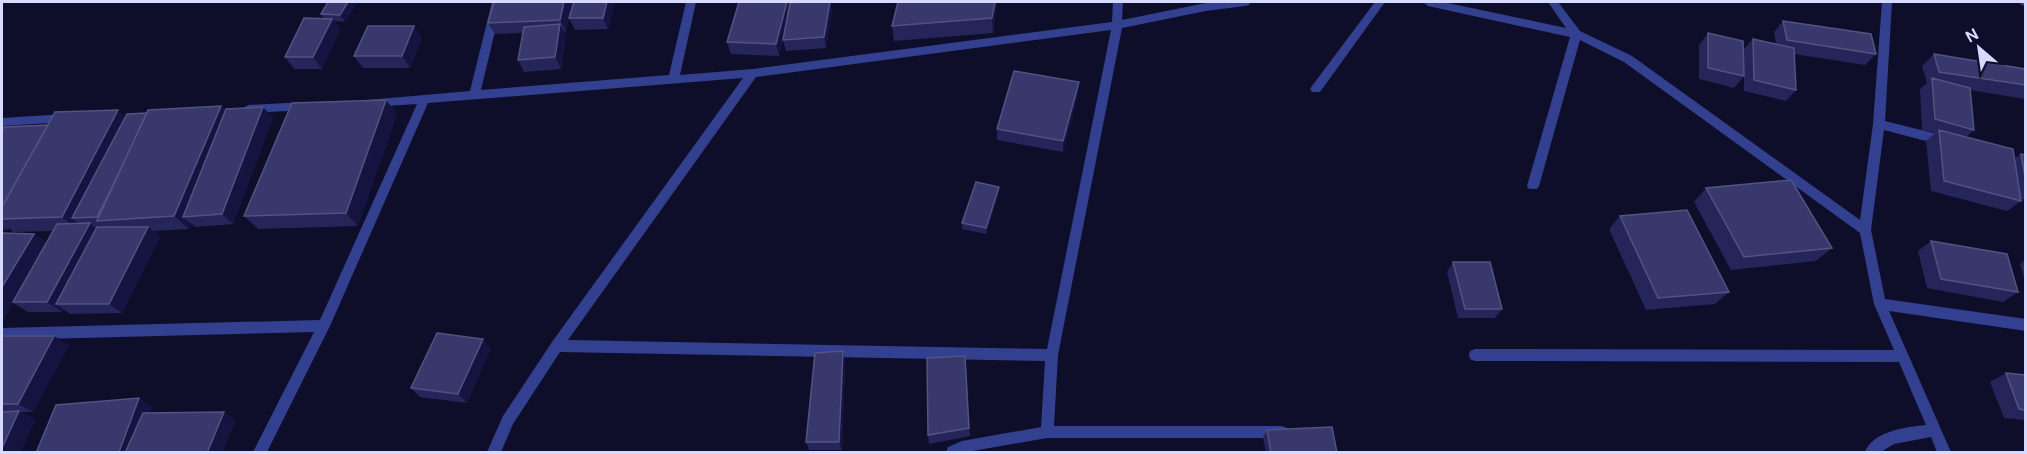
<svg xmlns="http://www.w3.org/2000/svg" width="2027" height="454" font-family="'DM Sans',sans-serif">
	<rect width="100%" height="100%" fill="#0e0e2b"/>
	<g fill="none" stroke-linecap="round" stroke-linejoin="round">
		<path fill="#33408f" fill-rule="evenodd" d="M492,2H502L481,90L669,75L686,2H696L680,75L753,69L1112,22L1113,2H1123L1122,20L1206,3L1250,2L1249,5L1245,6L1206,11L1122,28L1058,355L1054,426H1282L1287,428L1289,432L1287,436L1282,438H1047L967,452H946L948,447L962,441L1041,427L1045,361L560,352L513,424L501,452H487L503,416L552,342L743,78L428,103L330,326L267,452H253L314,332L2,340V328L320,320L417,104L371,107L367,106L365,103L367,100L470,91ZM1111,30L1047,349L568,340L756,77Z
			M1375,2H1385L1320,92H1312L1310,89L1312,86Z
			M1423,2H1443L1566,28L1548,2H1558L1580,31L1632,56L1860,220L1873,124L1882,2H1892L1885,121L1945,136L1951,141L1945,146L1884,130L1871,230L1885,299L2026,319V331L1889,311L1951,452H1937L1931,437L1894,444L1881,452H1865C1873,431 1906,427 1926,425L1899,362L1475,361L1470,359L1469,355L1470,351L1475,349L1894,350L1874,304L1860,233L1624,62L1580,40L1539,186L1537,189H1529L1527,186L1570,37L1428,6Z
			M2020,2H2026V6L2021,5Z
			M306,102L312,106L306,110L248,113L242,109L248,105Z
			M66,114L72,118L66,122L2,126V118Z"/>
	</g>
	<path fill="#26255a" d="M328,2H357L345,22L334,21L340,30L322,69H294L285,57L324,19L321,14Z
		M494,2H571L572,4L566,31L564,32L566,35L561,69L524,72L518,60L523,33L495,34L488,23Z
		M615,2L608,29L575,30L569,18Z
		M792,2L832,10L826,48L786,51L783,40L779,56L731,54L727,42Z
		M997,2L993,33L894,41L892,26Z
		M1783,21L1876,54L1865,65L1794,54L1796,90L1786,101L1744,91V76L1734,88L1699,79V45L1708,33L1743,50L1753,39L1776,44L1774,32Z
		M414,26L422,38L410,68H363L354,56Z
		M1934,54L2025,69V99L1970,90L1974,130L1966,137L2015,158L2021,154L2025,155V200L2021,199V201L2007,211L1931,191L1926,141L1935,133L1922,130L1920,89L1927,83L1922,66Z
		M1078,94L1063,152L997,140V129Z
		M386,100L397,114L358,226L258,229L244,216Z
		M221,106L226,111L263,107L273,118L233,224L195,227L192,224L189,229L153,231L160,237L122,313L70,314L63,309L62,312H28L13,303L2,322L34,234L47,243L53,231L13,232L10,229L2,230V132L48,125L125,117L147,113Z
		M1706,188L1832,248L1816,261L1731,270L1694,202Z
		M999,193L986,234L962,229V223Z
		M1620,216L1729,292L1715,304L1646,310L1609,229Z
		M1931,241L2018,292L2003,302L1927,288L1918,251Z
		M2025,260V280L2020,264Z
		M1453,262L1502,309L1495,318H1458L1447,272Z
		M2,336L69,345L33,412H21L35,420L20,453H2Z
		M491,348L467,403L420,397L411,388Z
		M965,356L970,436L929,444L928,435Z
		M845,360L842,450H809L806,442Z
		M2006,373L2025,375V420L2004,418L1990,382Z
		M1267,430L1337,453H1266L1263,438Z"/>
	<path fill="#151340" d="M348,2H357L345,22L340,15Z
		M564,2H571L572,4L566,31L560,20Z
		M607,2H615L608,29L603,18Z
		M787,2H793L779,56L776,44Z
		M830,2H831L832,10L826,48L824,37Z
		M995,2H997L993,33L992,18Z
		M332,19L340,30L322,69L313,57Z
		M560,24L566,35L561,69L555,57Z
		M414,26L422,38L410,68L402,56Z
		M1079,82L1078,94L1063,152V141Z
		M386,100L397,114L358,226L346,213Z
		M221,106L234,121L183,217L192,224L189,229L174,216Z
		M263,107L273,118L233,224L222,214Z
		M118,110L133,125L72,218L82,226L79,230L62,217Z
		M999,187V193L986,234V228Z
		M90,223L103,234L56,304L63,309L62,312L47,302Z
		M148,227L160,237L122,313L109,304Z
		M34,234L48,244L2,322V287Z
		M54,336L69,345L33,412L18,404Z
		M483,339L491,348L467,403L458,394Z
		M843,351L845,360L842,450L839,442Z
		M139,398L153,406L136,453H120L119,452Z
		M19,411L35,420L20,453H2V448Z
		M224,412L236,420L223,453H207Z"/>
	<path fill="#39386c" stroke="#525283" stroke-width="1.5" d="M328,2H348L340,15L321,14Z
		M494,2H564L560,20L488,23Z
		M574,2H607L603,18H569Z
		M739,2H787L776,44L727,42Z
		M801,2H830L824,37L783,40L790,3Z
		M898,2H995L992,18L892,26Z
		M304,18L332,19L313,57H285Z
		M1783,21L1871,34L1876,54L1787,40Z
		M560,24L555,57L518,60L524,27Z
		M368,26H414L402,56H354Z
		M1708,33L1743,41L1744,76L1708,68Z
		M1753,39L1794,48L1796,90L1754,80Z
		M1934,54L2025,69V85L1939,72Z
		M1014,71L1079,82L1063,141L997,129Z
		M1932,78L1970,88L1974,130L1935,119Z
		M386,100L346,213L244,216L292,103Z
		M221,106L174,216L97,221L148,110Z
		M263,107L222,214L183,217L226,109Z
		M118,110L62,217L2,219V207L55,112Z
		M147,113L112,187L97,217L72,218L127,114Z
		M48,125L2,207V132L4,127Z
		M1939,130L2013,149L2021,201L1944,181Z
		M2021,154L2025,155V177Z
		M1791,180L1832,248L1744,257L1706,188Z
		M976,182L999,187L986,228L962,223Z
		M1687,210L1729,292L1658,298L1620,216Z
		M90,223L47,302H13L57,224Z
		M97,227H148L109,304H56Z
		M2,233L34,234L2,287Z
		M1931,241L2007,254L2018,292L1941,279Z
		M1453,262H1490L1502,309H1465Z
		M437,333L483,339L458,394L411,388Z
		M2,336H54L18,404H2Z
		M843,351L839,442H806L815,353Z
		M965,356L969,428L928,435L927,358Z
		M2006,373L2025,375V410L2019,409Z
		M139,398L119,452L108,453H36L56,405Z
		M19,411L2,448V412Z
		M224,412L207,453H125L143,413Z
		M1332,427L1337,453H1271L1267,430Z"/>
	<rect width="2027" height="454" fill="none" stroke="#d7daff" stroke-width="6"/>
	<g transform="translate(1979 48) rotate(331)" stroke="#0e0e2b" stroke-width="4.5" paint-order="stroke">
	<path d="M0-4.5L10 22L0 15L-10 22Z" fill="#d7daff"/>
	<text y="-9" font-size="16" font-weight="bold" text-anchor="middle" fill="#d7daff">N</text>
	</g>
</svg>
